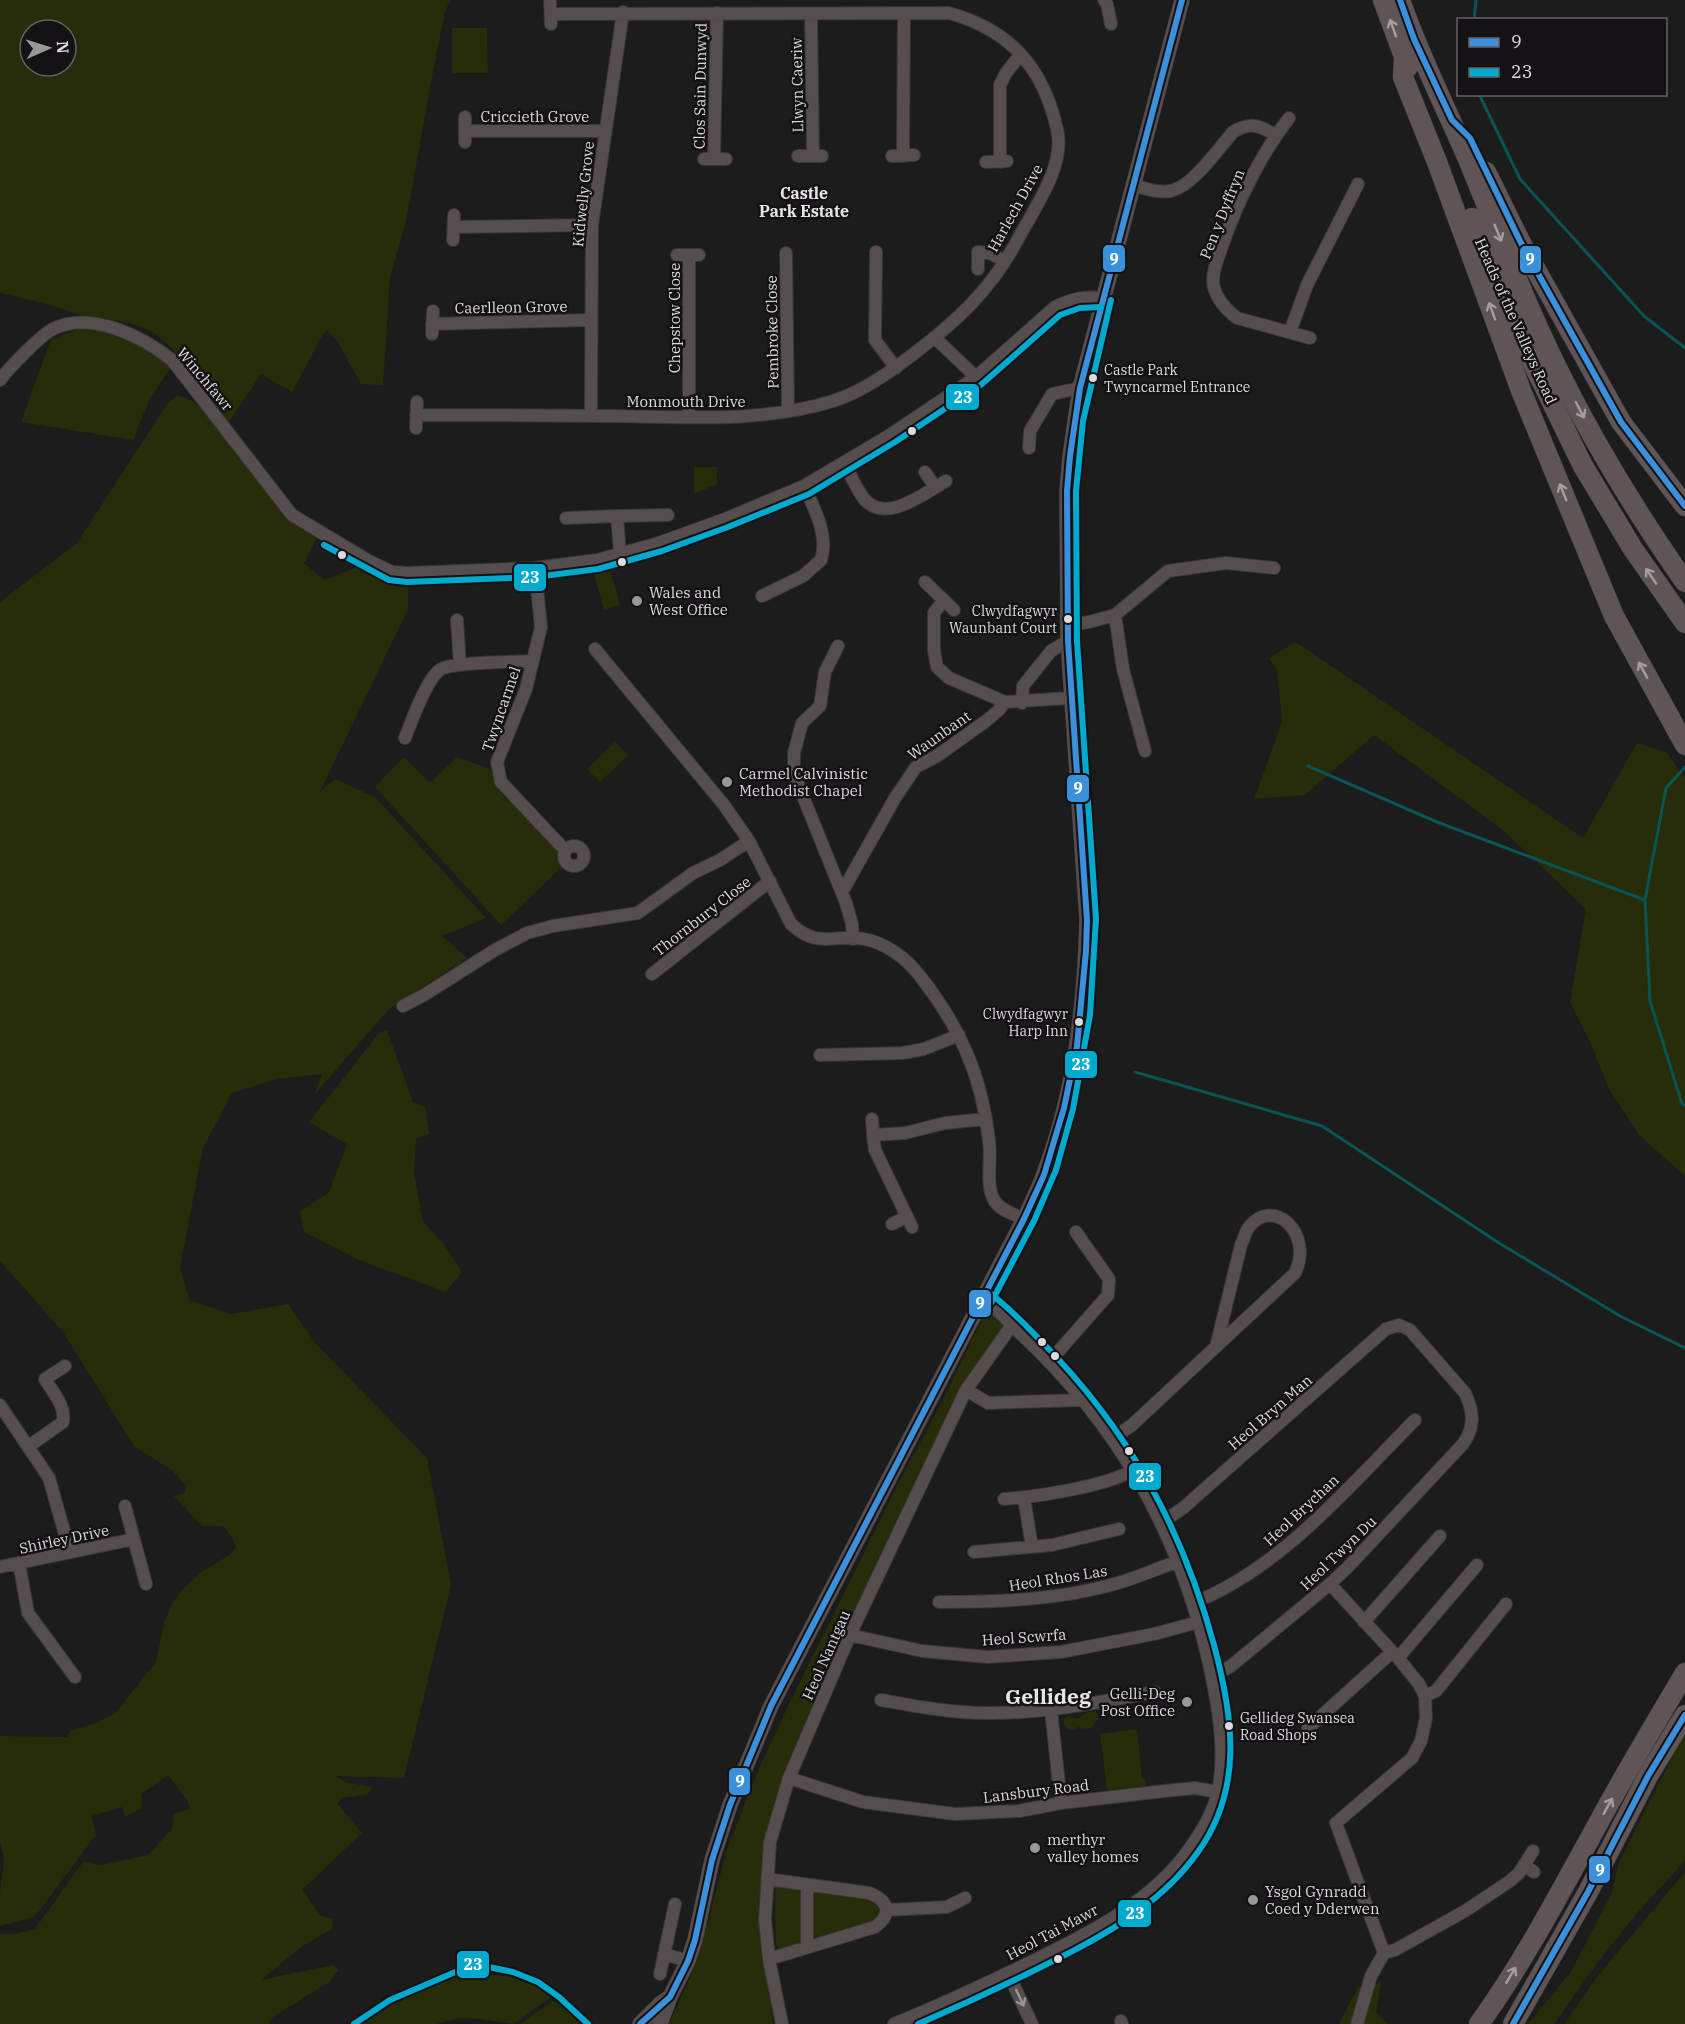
<svg xmlns="http://www.w3.org/2000/svg" width="1685" height="2024" font-family="'IBM Plex Serif',serif">
	<rect width="100%" height="100%" fill="#1d1c1d"/>
	<path fill="#272c09" fill-rule="evenodd" d="M0,0H451L445,11L432,77L406,221L390,277L383,385L361,384L337,341L327,330L321,338L292,392L261,374L229,422C208,394 188,363 162,339C137,317 105,322 75,313C51,305 26,299 0,293ZM30,30H66V66H30Z
		M452,28H487L488,73H452Z
		M80,329L102,330L124,335L172,366L150,398L133,440L21,422L51,339Z
		M176,396C193,397 204,411 216,423L283,516L317,538L304,563L324,580L365,564L396,580L408,583V609L320,792L335,779L375,797L486,918L442,936L467,958L390,1008L314,1095L322,1074L277,1079L232,1093L203,1148L180,1267L189,1300L232,1314L288,1304L316,1344L427,1458L451,1585L404,1778L336,1776L345,1782L372,1787L368,1794L342,1798L337,1803L362,1833L302,1890L321,1916L333,1919L332,1929L301,1947L261,1980L333,1965L339,1970L328,1983L274,2016L268,2024H0V1934H15L35,1929L83,1862L100,1865L148,1855L172,1829L174,1814L190,1808L187,1800L168,1775L141,1794L142,1808L125,1817L122,1807L92,1816L96,1835L40,1910L33,1917L0,1926V1893L4,1859L0,1841V1736L67,1737L71,1730L97,1723L116,1712L156,1662L164,1623L172,1603L185,1587L203,1571L228,1556L236,1548L233,1539L223,1526H202L174,1496L186,1492L184,1484L173,1471L134,1446L63,1332L0,1261V602L77,543L167,404Z
		M694,467H717V484L694,494Z
		M610,569L620,605L604,610L594,574Z
		M1296,642L1583,838L1637,743L1666,752L1685,778V1176L1640,1136L1609,1089L1591,1044L1570,1002L1586,909L1504,831L1374,735L1305,795L1254,799L1282,722L1277,670L1269,658Z
		M615,742L628,755L600,782L587,769Z
		M404,757L430,783L457,757L490,769L499,791L558,850V859L563,866L501,925L375,787Z
		M387,1030L413,1102L425,1106L429,1134L416,1139L414,1174L423,1222L443,1243L462,1272L446,1292L359,1260L304,1232L300,1212L329,1192L347,1144L309,1122L379,1033Z
		M986,1310L1005,1327L959,1395L897,1520L814,1704L765,1842L761,1926L773,2024H669L693,1970L708,1923L726,1852L756,1775L788,1706L899,1482L945,1396Z
		M1092,1711L1097,1713L1098,1719L1092,1728L1084,1729L1078,1727C1070,1733 1066,1730 1063,1722L1065,1718L1069,1716L1077,1719L1086,1713Z
		M1137,1729L1142,1778H1145L1146,1786L1107,1790L1100,1734Z
		M1685,1732V1861L1638,1912L1598,1962L1554,2024H1528L1570,1973L1612,1893L1619,1862Z
		M1685,1872V2024H1564L1597,1977Z
		M775,1885L803,1887L805,1941L781,1950L776,1945Z
		M819,1889L877,1899L884,1915L872,1925L818,1939L811,1932L812,1892Z
		M469,1974C503,1974 525,1977 554,1995L514,2024L479,2019L460,2018L436,2024H357C391,1999 428,1983 469,1974Z
		M1381,1982L1376,2013L1388,2024H1339L1358,1987Z
		M557,1998L587,2024H520L553,2001Z"/>
	<g fill="none" stroke-linecap="round" stroke-linejoin="round">
		<path stroke="#095454" stroke-width="3" d="M1474,20L1476,0
			M1479,94L1520,179L1644,316L1685,348
			M1308,766L1437,822L1645,900
			M1685,767L1666,788L1645,900L1650,1001L1682,1104L1685,1105
			M1135,1072L1322,1126L1499,1243L1620,1316L1685,1348"/>
		<g stroke="#383738" stroke-width="14">
			<path id="minor" d="M1104,0L1107,4L1111,24
				M550,2L551,24
				M811,14L813,156
				M465,117V142
				M1289,118C1259,157 1237,203 1221,249C1218,259 1213,270 1213,280C1213,295 1225,309 1237,318L1310,338
				M465,131H605
				M798,156H822
				M892,156L914,155
				M903,156L904,13
				M704,159H726
				M714,159L717,13
				M986,162L1007,161
				M1000,162V85L1006,73L1020,55
				M1133,185C1146,189 1158,193 1171,191C1193,186 1218,149 1233,132C1250,122 1260,125 1275,135
				M454,227L592,225
				M453,240L454,215
				M876,252L875,340L896,368
				M786,253L788,411
				M677,255H699
				M978,269V252L990,253L1004,261
				M432,324L591,320
				M1290,332L1307,285L1358,184
				M432,334L433,311
				M935,338L976,377
				M0,380C9,368 41,335 53,329C91,310 143,337 172,360L292,515L369,561L392,572L408,573L535,568L597,560L659,543L725,519L804,486L890,435L976,377L1055,307C1071,299 1084,296 1102,298
				M416,415C482,415 548,415 614,416C687,417 762,423 833,401C862,392 889,373 912,355C957,321 991,290 1018,239C1035,207 1066,165 1057,129C1043,67 1010,30 949,13L551,14
				M591,415L592,225L623,12
				M689,417V255
				M416,428L417,402
				M1029,448L1030,431L1052,394L1080,388
				M844,463C851,475 857,491 865,500C887,524 926,492 946,481
				M925,472L935,487
				M566,518L617,516
				M620,553L617,516L668,515
				M535,568L541,627L526,689L497,762L501,782L565,850
				M925,582L954,610
				M762,596L803,576L821,560C829,535 814,508 804,486
				M944,600L934,613V651L937,667L949,678L1005,702L1071,698
				M1115,615L1123,669L1145,751
				M457,620L460,665
				M1068,626L1093,621L1115,615L1168,571L1226,563L1274,568
				M838,646L825,672L820,706L802,723L794,753V774L846,903L852,924L853,939
				M595,649L724,805L749,841L791,924C819,950 834,933 864,939C886,943 906,958 920,976C960,1027 982,1076 989,1141C992,1159 985,1184 994,1200C999,1210 1014,1214 1024,1219
				M1022,703L1023,686L1051,651L1068,641
				M405,738C411,723 427,677 441,669C455,662 514,662 533,661
				M564 856a10 10 0 1 1 20 0a10 10 0 1 1-20 0Z
				M842,892L895,798L916,767L937,756L986,721L999,710L1005,702
				M652,974L770,881
				M403,1006L424,995L495,950L527,933L553,926L638,913L693,873L720,860L749,841
				M820,1055L903,1053L924,1049L959,1035
				M872,1119L873,1135
				M892,1224L906,1217
				M912,1227L875,1150L873,1135L905,1133L945,1123L986,1119
				M1050,1361L1108,1295L1109,1279L1076,1232
				M966,1390L988,1403L1083,1400
				M0,1405L49,1478L70,1552
				M1112,1439L1132,1425L1295,1273C1314,1233 1273,1196 1249,1227C1245,1232 1244,1239 1241,1245L1216,1347
				M29,1446L63,1422C66,1406 53,1393 45,1379L65,1366
				M1024,1498L1032,1547
				M1004,1499C1035,1497 1108,1486 1133,1470
				M125,1506L146,1584
				M1161,1523L1183,1508L1386,1329L1399,1325L1410,1330L1465,1393C1474,1412 1475,1427 1463,1444L1348,1567L1330,1584L1231,1666L1220,1672L1211,1674
				M974,1552L1052,1545L1119,1529
				M19,1563L28,1613L75,1677
				M0,1567L134,1539
				M1330,1584L1398,1658L1419,1684L1425,1696L1426,1718L1421,1741L1412,1758L1336,1823L1384,1953
				M939,1602C999,1602 1060,1600 1118,1583C1139,1577 1158,1568 1179,1561
				M1193,1603C1282,1568 1349,1486 1415,1420
				M1364,1622L1440,1536
				M850,1635L922,1651L988,1657L1061,1652L1154,1634L1199,1622
				M1398,1658L1477,1565
				M1425,1696L1436,1691L1506,1604
				M881,1700C915,1706 950,1713 986,1713C1043,1714 1099,1702 1155,1692
				M1051,1710L1061,1803
				M1308,1728L1392,1652
				M789,1778L863,1802L955,1814L1019,1811L1061,1803L1164,1791L1195,1788L1218,1792
				M1524,1865L1534,1872
				M767,1879L869,1893C888,1900 893,1914 875,1927L769,1959
				M807,1885V1947
				M886,1910L947,1907L965,1898
				M1384,1953L1395,1950L1465,1911L1510,1881L1519,1873L1533,1851
				M664,1954L688,1961
				M1008,1973L1032,2024
				M660,1974L675,1904
				M1121,2021L1122,2024
				M782,2024L769,1959L765,1920L770,1842L789,1778L850,1635L966,1390L1012,1325
				M894,2024C934,2008 972,1990 1010,1972C1074,1941 1149,1907 1190,1848C1202,1831 1214,1811 1218,1791C1227,1749 1217,1700 1208,1659C1178,1532 1119,1426 1023,1336C1010,1324 998,1309 983,1299
				M1357,2024L1371,1976L1384,1953"/>
		</g>
		<g stroke="#383738" stroke-width="16">
			<path id="tertiary" d="M640,2024L660,2004L670,1997
				M660,2024L670,1997L688,1961L695,1940L712,1860L730,1805L771,1706L1024,1219C1032,1202 1040,1186 1046,1168C1075,1091 1085,1002 1087,920L1068,641L1067,491L1070,456L1080,388L1182,0"/>
		</g>
		<g stroke="#383738" stroke-width="21">
			<path id="trunk" d="M1383,0L1408,67
				M1400,0C1419,55 1445,106 1468,159C1497,230 1525,303 1559,372C1595,445 1638,515 1685,582
				M1404,57L1403,77L1437,162L1522,393L1583,541L1614,616L1685,745
				M1486,172L1521,243L1621,422L1685,506
				M1472,218L1521,339L1583,466L1633,549L1685,623
				M1479,2024C1525,1960 1562,1889 1600,1820C1627,1770 1656,1722 1685,1673
				M1513,2024L1588,1892L1648,1776L1685,1715"/>
		</g>
		<use href="#minor" stroke="#564d4e" stroke-width="12"/>
		<use href="#tertiary" stroke="#564d4e" stroke-width="15"/>
		<use href="#trunk" stroke="#605556" stroke-width="20"/>
		<g stroke="#151215" stroke-width="10">
			<path id="bus-1" d="M1400,0L1414,39L1452,120L1470,138L1521,243L1621,422L1685,506
				M640,2024L670,1997L688,1961L695,1940L712,1860L730,1805L771,1706L1024,1219L1044,1175L1064,1108L1077,1046L1086,951L1087,920L1068,641L1067,491L1070,456L1080,388L1182,0
				M1513,2024L1588,1892L1648,1776L1685,1715"/>
		</g>
		<g stroke="#151215" stroke-width="10">
			<path id="bus-2" d="M324,545L389,580L407,582L535,577L598,569L662,551L728,527L809,494L895,442L982,384L1060,315L1080,308L1101,307
				M991,1303L1034,1221L1056,1170L1073,1109L1090,1015L1096,919L1077,641L1076,491L1083,421L1111,300
				M354,2024L390,2000L474,1964L513,1972L538,1982L559,1997L588,2024
				M918,2024C955,2008 992,1991 1029,1973C1092,1942 1157,1910 1198,1852C1244,1788 1233,1716 1214,1645C1182,1527 1128,1429 1042,1342C1025,1325 1008,1306 988,1292"/>
		</g>
		<use href="#bus-1" stroke="#3a90db" stroke-width="6"/>
		<use href="#bus-2" stroke="#00a9ce" stroke-width="6"/>
	</g>
	<defs><path id="oneway-shaft" d="M-6 0H5M1.5-3L5.5 0L1.5 3" fill="none" stroke-width="1.6" stroke-linecap="round" stroke-linejoin="round" transform="scale(1.5)"/></defs>
	<g stroke="#a49ea0">
		<use href="#oneway-shaft" transform="translate(1393 28) rotate(-110)"/>
		<use href="#oneway-shaft" transform="translate(1498 233) rotate(67)"/>
		<use href="#oneway-shaft" transform="translate(1492 311) rotate(-110)"/>
		<use href="#oneway-shaft" transform="translate(1580 410) rotate(62)"/>
		<use href="#oneway-shaft" transform="translate(1563 492) rotate(-112)"/>
		<use href="#oneway-shaft" transform="translate(1651 576) rotate(-124)"/>
		<use href="#oneway-shaft" transform="translate(1643 670) rotate(-118)"/>
		<use href="#oneway-shaft" transform="translate(1608 1806) rotate(-61)"/>
		<use href="#oneway-shaft" transform="translate(1511 1975) rotate(-59)"/>
	</g>
	<use stroke="#999495" href="#oneway-shaft" transform="translate(1020 1998) rotate(65)"/>
	<g fill="#dcdadc" stroke="#151215" stroke-width="2">
		<circle cx="1093" cy="378" r="5"/>
		<circle cx="912" cy="431" r="5"/>
		<circle cx="342" cy="555" r="5"/>
		<circle cx="622" cy="562" r="5"/>
		<circle cx="1068" cy="619" r="5"/>
		<circle cx="1079" cy="1022" r="5"/>
		<circle cx="1042" cy="1342" r="5"/>
		<circle cx="1055" cy="1356" r="5"/>
		<circle cx="1129" cy="1451" r="5"/>
		<circle cx="1229" cy="1726" r="5"/>
		<circle cx="1058" cy="1959" r="5"/>
	</g>
	<g fill="#999899" stroke="#151215" stroke-width="2">
		<circle cx="637" cy="601" r="6"/>
		<circle cx="727" cy="782" r="6"/>
		<circle cx="1187" cy="1702" r="6"/>
		<circle cx="1035" cy="1848" r="6"/>
		<circle cx="1253" cy="1900" r="6"/>
	</g>
	<g text-anchor="middle" dominant-baseline="central" stroke-width="5" stroke-linejoin="round" paint-order="stroke">
		<g font-size="14" fill="#dcdadc" stroke="#151215" text-anchor="start">
			<text x="1104" y="370">Castle Park<tspan x="1104" dy="17">Twyncarmel Entrance</tspan></text>
			<text x="1057" y="611" text-anchor="end">Clwydfagwyr<tspan x="1057" dy="17">Waunbant Court</tspan></text>
			<text x="1068" y="1014" text-anchor="end">Clwydfagwyr<tspan x="1068" dy="17">Harp Inn</tspan></text>
			<text x="1240" y="1718">Gellideg Swansea<tspan x="1240" dy="17">Road Shops</tspan></text>
		</g>
		<g font-size="15" fill="#dcdadc" stroke="#151215">
			<text transform="translate(797 85) rotate(-91)">Llwyn Caeriw</text>
			<text transform="translate(700 86) rotate(-89)">Clos Sain Dunwyd</text>
			<text x="535" y="116">Criccieth Grove</text>
			<text transform="translate(583 194) rotate(-84)">Kidwelly Grove</text>
			<text transform="translate(1015 208) rotate(-61)">Harlech Drive</text>
			<text transform="translate(1222 214) rotate(-68)">Pen y Dyffryn</text>
			<text transform="translate(511 307) rotate(-1)">Caerlleon Grove</text>
			<text transform="translate(674 318) rotate(-90)">Chepstow Close</text>
			<text transform="translate(1516 321) rotate(66)">Heads of the Valleys Road</text>
			<text transform="translate(772 332) rotate(-91)">Pembroke Close</text>
			<text transform="translate(205 379) rotate(50)">Winchfawr</text>
			<text x="686" y="401">Monmouth Drive</text>
			<text transform="translate(501 709) rotate(-71)">Twyncarmel</text>
			<text transform="translate(939 735) rotate(-35)">Waunbant</text>
			<text transform="translate(702 916) rotate(-38)">Thornbury Close</text>
			<text transform="translate(1270 1412) rotate(-41)">Heol Bryn Man</text>
			<text transform="translate(1301 1510) rotate(-43)">Heol Brychan</text>
			<text transform="translate(64 1539) rotate(-12)">Shirley Drive</text>
			<text transform="translate(1338 1553) rotate(-44)">Heol Twyn Du</text>
			<text transform="translate(1058 1578) rotate(-9)">Heol Rhos Las</text>
			<text transform="translate(1024 1637) rotate(-4)">Heol Scwrfa</text>
			<text transform="translate(826 1655) rotate(-66)">Heol Nantgau</text>
			<text transform="translate(1036 1791) rotate(-7)">Lansbury Road</text>
			<text transform="translate(1052 1932) rotate(-28)">Heol Tai Mawr</text>
		</g>
		<g font-size="15" fill="#dcdadc" stroke="#151215" text-anchor="start">
			<text x="649" y="592">Wales and<tspan x="649" dy="17">West Office</tspan></text>
			<text x="739" y="773">Carmel Calvinistic<tspan x="739" dy="17">Methodist Chapel</tspan></text>
			<text x="1175" y="1693" text-anchor="end">Gelli-Deg<tspan x="1175" dy="17">Post Office</tspan></text>
			<text x="1047" y="1839">merthyr<tspan x="1047" dy="17">valley homes</tspan></text>
			<text x="1265" y="1891">Ysgol Gynradd<tspan x="1265" dy="17">Coed y Dderwen</tspan></text>
		</g>
		<g font-size="16" font-weight="bold" fill="#e7e3e8" stroke="#151215">
			<text x="804" y="193">Castle<tspan x="804" dy="18">Park Estate</tspan></text>
		</g>
		<g font-size="21" font-weight="bold" fill="#e7e3e8" stroke="#151215">
			<text x="1048" y="1696">Gellideg</text>
		</g>
	</g>
	<g stroke="#151215" stroke-width="2">
		<rect x="1102" y="244" width="24" height="29" rx="6" fill="#3a90db"/>
		<rect x="1519" y="245" width="23" height="29" rx="6" fill="#3a90db"/>
		<rect x="945" y="383" width="35" height="28" rx="6" fill="#00a9ce"/>
		<rect x="513" y="563" width="34" height="29" rx="6" fill="#00a9ce"/>
		<rect x="1066" y="774" width="24" height="29" rx="6" fill="#3a90db"/>
		<rect x="1064" y="1050" width="34" height="29" rx="6" fill="#00a9ce"/>
		<rect x="968" y="1289" width="24" height="29" rx="6" fill="#3a90db"/>
		<rect x="1128" y="1462" width="34" height="29" rx="6" fill="#00a9ce"/>
		<rect x="728" y="1767" width="23" height="29" rx="6" fill="#3a90db"/>
		<rect x="1588" y="1855" width="23" height="29" rx="6" fill="#3a90db"/>
		<rect x="1117" y="1899" width="35" height="29" rx="6" fill="#00a9ce"/>
		<rect x="456" y="1950" width="34" height="29" rx="6" fill="#00a9ce"/>
	</g>
	<g font-size="16" text-anchor="middle" font-weight="bold" fill="#fff">
		<text x="1114" y="265">9</text>
		<text x="1530" y="265">9</text>
		<text x="963" y="403">23</text>
		<text x="530" y="583">23</text>
		<text x="1078" y="794">9</text>
		<text x="1081" y="1070">23</text>
		<text x="980" y="1309">9</text>
		<text x="1145" y="1482">23</text>
		<text x="740" y="1787">9</text>
		<text x="1600" y="1876">9</text>
		<text x="1135" y="1919">23</text>
		<text x="473" y="1970">23</text>
	</g>
	<rect x="1457" y="18" width="210" height="78" fill="#151215" stroke="#656265" stroke-width="1.5"/>
	<rect x="1469" y="38" width="30" height="9" fill="#3a90db" stroke="#656265" stroke-width="1.5"/>
	<text x="1511" y="48" font-size="18" fill="#dcdadc">9</text>
	<rect x="1469" y="68" width="30" height="9" fill="#00a9ce" stroke="#656265" stroke-width="1.5"/>
	<text x="1511" y="78" font-size="18" fill="#dcdadc">23</text>
	<g transform="translate(48 48) rotate(87)"><circle r="28" fill="#151215" stroke="#656265" stroke-width="1.5"/>
	<path d="M0-4.5L10 22L0 15L-10 22Z" fill="#999899"/>
	<text y="-9" font-size="16" font-weight="bold" text-anchor="middle" fill="#dcdadc">N</text>
	</g>
</svg>
